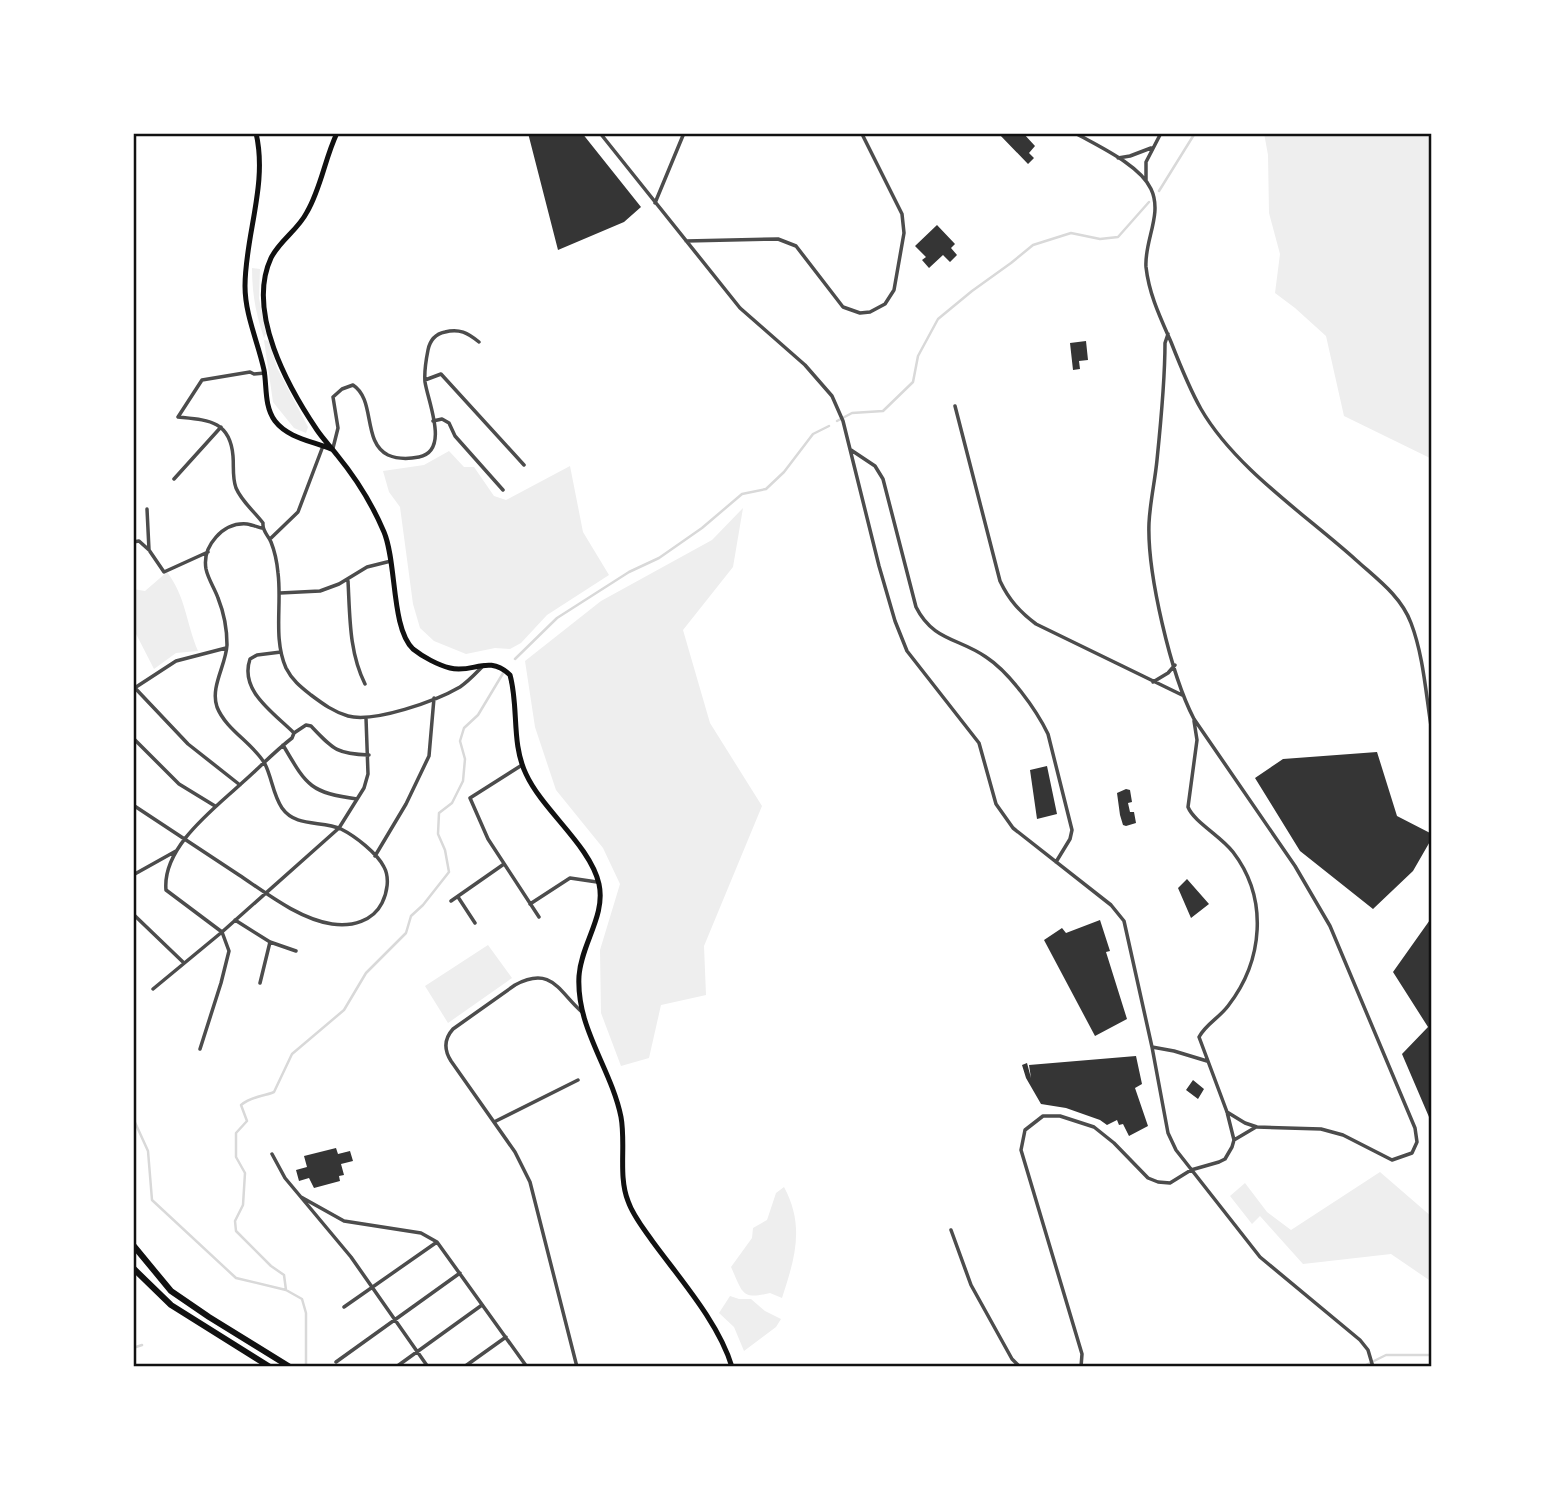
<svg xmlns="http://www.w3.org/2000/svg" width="1565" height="1500" font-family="'Roboto Serif',serif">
	<rect width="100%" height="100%" fill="#fff"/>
	<path fill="#eee" d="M1264,133H1432V459L1344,416L1326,336L1295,308L1275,293L1280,254L1269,213L1268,155Z
		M252,268L260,269L259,298L266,334L264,338C256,315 252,293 252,268Z
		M264,340L269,341L277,368L308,427L306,433L294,428L273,402Z
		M449,451L464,467H474L494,496L506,500L570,466L583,532L609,575L547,615L521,643L510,649L495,648L466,654L434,641L420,628L413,604L400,507L389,492L383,471L424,465Z
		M743,508L733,567L683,630L710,723L762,806L704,946L706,995L661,1005L649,1058L621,1066L601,1013L600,950L620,884L603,848L556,790L535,727L525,661L601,601L712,540Z
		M167,572C186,597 186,623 198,651L176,653L154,669L133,628V589L145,591Z
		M488,945L512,978L448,1023L425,986Z
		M1380,1172L1432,1217V1282L1391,1254L1303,1264L1260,1216L1252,1224L1230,1196L1245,1183L1267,1212L1291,1230Z
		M784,1187C805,1226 795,1258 782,1298L770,1293C741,1300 743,1293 731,1267L752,1238L753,1228L767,1220L776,1193Z
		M730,1296L739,1299H751L765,1311L781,1319L776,1327L744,1351L734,1327L719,1313Z"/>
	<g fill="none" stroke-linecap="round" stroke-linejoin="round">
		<path stroke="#d9d9d9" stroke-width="2.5" d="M1159,191L1195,133
			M837,421L852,413L883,411L913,382L918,356L938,319L972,291L1011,263L1033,245L1071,233L1100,239L1118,237L1149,202
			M515,659L557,618L629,572L659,558L702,528L742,494L766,489L784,472L813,434L829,426
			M133,1118L148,1151L152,1200L236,1278L286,1290L302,1299L306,1313V1367
			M286,1290L284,1275L271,1266L236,1231L235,1221L243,1205L245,1173L236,1157V1133L247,1121L241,1105C252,1096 262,1097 274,1092L292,1054L344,1010L366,973L406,933L411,916L423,905L449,872L445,850L438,834L439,813L452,803L463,781L465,759L460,741L464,728L478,715L505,670
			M133,1348L142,1345
			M1362,1367L1386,1355H1432"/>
	</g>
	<path fill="#353535" d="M528,133H582L641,207L624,222L558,250Z
		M998,133H1023L1035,146L1029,153L1034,158L1028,164Z
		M937,225L955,244L951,248L957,255L950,262L943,255L929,268L922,260L926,257L915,246Z
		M1086,341L1088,360L1079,361L1080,369L1073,370L1070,343Z
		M1377,752L1397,816L1432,834V838L1413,871L1373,909L1300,851L1255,778L1283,759Z
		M1047,766L1057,814L1037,819L1030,770Z
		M1126,789L1130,790L1132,802L1128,803L1130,812H1134L1136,823L1126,826L1123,825L1120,815L1117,793Z
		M1187,879L1209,904L1191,918L1178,888Z
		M1432,917V1124L1402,1054L1428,1027L1393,972Z
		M1100,920L1110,951L1106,952L1127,1019L1095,1036L1044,940L1062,928L1066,933Z
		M1136,1056L1142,1084L1135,1088L1148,1126L1129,1136L1123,1124L1119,1125L1117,1120L1107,1125L1100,1120L1066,1108L1041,1104L1026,1078L1022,1065L1027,1063L1031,1078L1029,1065Z
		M1193,1080L1204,1089L1198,1099L1186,1090Z
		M336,1148L338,1154L350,1151L353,1161L341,1164L344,1175L339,1176L340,1181L314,1188L309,1178L299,1181L296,1170L307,1167L304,1156Z"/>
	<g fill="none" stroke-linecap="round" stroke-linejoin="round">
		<path stroke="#4c4c4c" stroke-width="3.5" d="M600,133L740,308L805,365L832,396L843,421L879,566L895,621L907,651L979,743L996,804L1013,828L1111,905L1124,921L1152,1047L1168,1133L1176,1150L1260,1257L1360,1340L1368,1350L1373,1367
			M1075,133C1098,146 1140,165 1151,189C1163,214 1144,241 1146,267C1149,294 1160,317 1171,342C1180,365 1189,388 1201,409C1235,468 1306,515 1356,560C1377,579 1401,596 1411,623C1424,657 1426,697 1432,732
			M1118,158L1130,156L1151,148
			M1146,180V162L1161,133
			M655,203L684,133
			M686,241L778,239L796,246L843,307L860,313L870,312L885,304L894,290L904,233L902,214L863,136
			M1168,334L1165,343C1165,382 1161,421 1157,460C1155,481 1150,502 1149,523C1147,573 1171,675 1194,719L1295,866L1330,926L1415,1128L1417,1142L1412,1153L1392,1160L1343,1135L1321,1129L1257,1127L1245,1123L1227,1112
			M265,373L254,374L250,372L202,380L178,417C207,420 230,420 233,456C234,467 232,477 236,488C242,502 254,511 263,523C262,531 268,535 271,542C275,552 277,562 278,573C282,604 273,639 286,668C292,680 301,687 311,695C323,704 334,712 348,716C374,723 436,701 460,687C469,681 476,673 484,665
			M425,380L441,374L524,465
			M955,406L1000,581C1009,600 1020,612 1036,624L1182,695
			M433,421L442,419L449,423L455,436L503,490
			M333,448L338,428L333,397L342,389L353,385C376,400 362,442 388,455C397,459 409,459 419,457C450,451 428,402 425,382C424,371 426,360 428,350C430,340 435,334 445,332C459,328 468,333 479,342
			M851,450L875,466L883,479L916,607C933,641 959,638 986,657C1009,672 1036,709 1048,734L1072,830L1070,839L1056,862
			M174,479L221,427
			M147,509L149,550
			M270,539L298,512L323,446
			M133,542L139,541L149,550L164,572L208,552
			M348,581C350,617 349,652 365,684
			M280,593L320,591L339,584L367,567L391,561
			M281,652L257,655L250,659C239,691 274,713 294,733
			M1153,682L1168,673L1175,665
			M135,688L188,744L240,785
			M133,689L176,661L226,648
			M133,738L179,784L215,806
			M283,745C306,784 309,793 357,799
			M522,765L470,798L488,839L539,917
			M133,805C168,828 204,852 239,875C266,893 299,919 332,924C352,927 373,921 382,903C387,893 390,878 384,867C377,853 355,836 341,829C322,820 296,828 282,808C273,795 272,778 265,764C253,743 226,730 217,707C210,687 226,665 227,645C227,630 224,613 218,598C215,589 208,579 206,569C202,546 223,522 247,524C252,525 258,527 262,528
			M375,856L406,804L429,756L434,698
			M133,875L176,851
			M458,897L475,923
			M451,901L504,864
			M530,904L570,878L597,882
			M133,914L184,963
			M235,920L270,942L296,951
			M260,983L270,942
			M153,989L222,932L339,828L364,788L368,774L366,718
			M1152,1047L1174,1051L1207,1061
			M200,1049L221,983L229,951L222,932L166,890C162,847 214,809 243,782C259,768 274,752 292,738L294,733L306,725L311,726C333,749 336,754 369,755
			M494,1122L578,1080
			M1234,1140L1256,1127
			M272,1154L285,1178L351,1257L428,1367
			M301,1197L344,1221L421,1233L437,1242L527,1367
			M951,1230L971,1285L1012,1359L1020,1367
			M344,1307L437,1242
			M336,1362L460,1273
			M396,1367L482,1305
			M464,1367L506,1337
			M577,1367L530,1182L515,1152L451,1061C444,1050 444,1039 453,1029L515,985C552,965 559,992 582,1012
			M1081,1367L1082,1354L1021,1150L1025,1130L1043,1116H1060L1094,1127L1114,1143L1148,1178L1158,1182L1170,1183L1191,1170L1219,1162L1225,1159L1232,1147L1234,1140L1227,1112L1199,1037C1206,1024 1219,1018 1228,1006C1263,961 1269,899 1233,852C1221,836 1194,822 1188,807L1197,740L1194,721"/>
		<path stroke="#111" stroke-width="5" d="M256,133C268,184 245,236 245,286C245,315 258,342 264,370C267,386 264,406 275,421C288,438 312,441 331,449
			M337,133C325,158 321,188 307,212C298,230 280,240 271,258C246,312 288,387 317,430C323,439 331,447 337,455C355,477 373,506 384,532C397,563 391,628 413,649C423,657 438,665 450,668C473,674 488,654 510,675C519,707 511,743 526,774C543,811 590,845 599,884C606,916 581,944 579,976C576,1028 611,1068 621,1117C626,1144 618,1176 628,1201C633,1216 644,1229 653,1242C680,1279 719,1323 732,1367"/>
		<path stroke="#111" stroke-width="6" d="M133,1245L171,1291L209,1317L290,1367
			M133,1268L171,1305L270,1367"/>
	</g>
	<rect width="1565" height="1500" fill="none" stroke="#ffffff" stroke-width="270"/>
	<rect x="135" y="135" width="1295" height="1230" fill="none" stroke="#111" stroke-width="2.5"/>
</svg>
